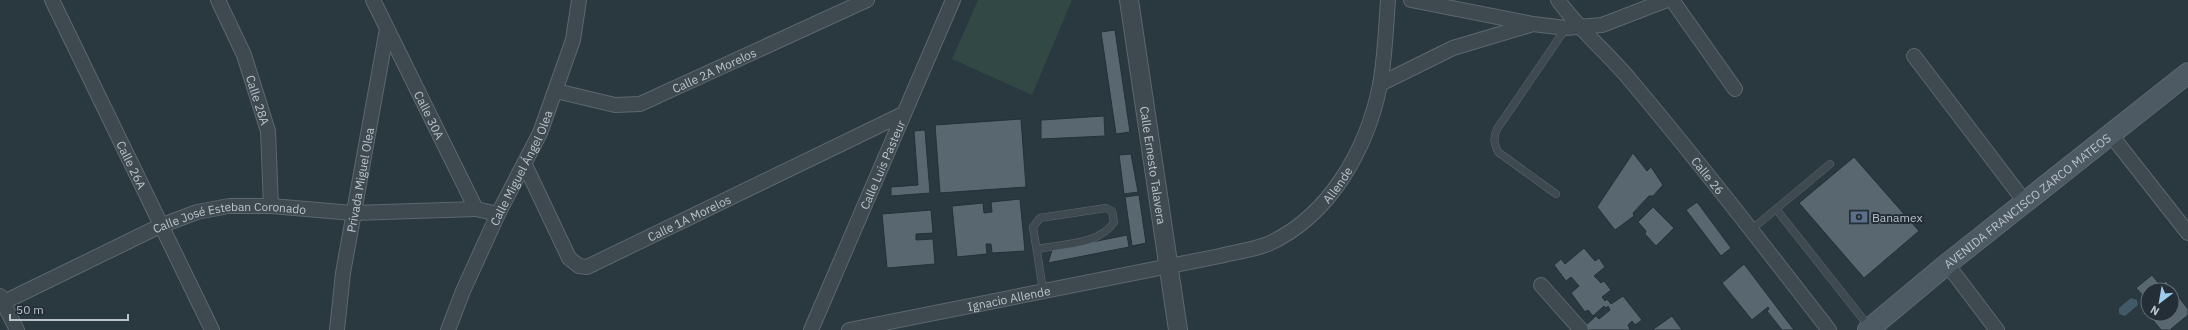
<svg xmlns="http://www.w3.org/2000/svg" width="2188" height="330" font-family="'IBM Plex Sans',sans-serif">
	<rect width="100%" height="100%" fill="#2a3840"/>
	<path fill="#324844" d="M978,0H1072L1032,95L952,59Z"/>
	<path fill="#425967" d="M2131,298L2137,300L2138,305L2125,316L2119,314V308Z"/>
	<path fill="#596770" stroke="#253038" d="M1115,30L1130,132L1116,134L1101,32Z
		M1104,116L1105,136L1041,139V120Z
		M1021,119L1026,187L940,193L935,125Z
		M925,130L930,193L891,196V187L918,185L914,131Z
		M1633,153L1647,171L1651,167L1663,185L1653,196H1649L1633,213L1634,216L1615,230L1597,207Z
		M1131,154L1138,192L1124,194L1119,155Z
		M1854,157L1919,231L1864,278L1799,203Z
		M1139,195L1146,243L1132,246L1125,197Z
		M1020,199L1025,251L992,253L991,244H986L987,254L957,257L952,206L983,203L984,213L992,212L991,202Z
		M1697,202L1731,248L1721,256L1686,210Z
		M1653,207L1674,228L1656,246L1645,234L1646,231L1638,222Z
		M931,210L933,233L916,234V240L933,239L935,264L887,268L882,214Z
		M1127,235L1129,247L1048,263L1052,250Z
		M1584,248L1595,261L1599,258L1605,267L1594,276L1601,283L1604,281L1611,290L1602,297L1605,301L1607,299L1611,304L1623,296L1642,320L1635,325L1632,321L1628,325L1630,329L1629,330H1589L1585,326L1596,316L1599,319L1610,310L1608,306L1606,308L1604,306L1593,316L1588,310L1585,312L1571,293L1579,286L1571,277L1566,281L1554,265L1561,259L1565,264Z
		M1744,264L1794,330H1782L1767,311L1769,309L1768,307L1752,320L1722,283Z
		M2152,275L2160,285L2166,281L2188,309V315L2171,329L2172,330H2161L2148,314H2172V290H2148V314L2140,304L2146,299L2136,288Z
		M1672,316L1682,330H1652Z"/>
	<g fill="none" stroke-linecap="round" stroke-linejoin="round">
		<g stroke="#5c676e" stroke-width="8">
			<path id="service" d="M1556,194L1498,152C1494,143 1493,138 1497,129L1566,28
				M1776,209L1830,164
				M1751,230L1776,209L1870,328
				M1037,249C1061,244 1100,245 1114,222L1112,211L1106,208L1040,218L1033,227L1043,290"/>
		</g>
		<g stroke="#5c676e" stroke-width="16">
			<g id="minor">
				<path id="s1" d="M52,0L212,330"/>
				<path id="s2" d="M218,0L244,55L268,131L271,206"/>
				<path id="s3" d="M373,0L476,209L498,214"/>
				<path d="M1411,0L1533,24L1566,28L1602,25L1667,0"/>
				<path id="s4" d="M1558,0C1579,30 1608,53 1631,81C1699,162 1764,246 1829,330"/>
				<path d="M1672,0L1735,89"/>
				<path d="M1914,56L2025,202"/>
				<path d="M1380,84L1453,48L1530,25"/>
				<path id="s5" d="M556,91L615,105L640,104L867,0"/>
				<path d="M2111,135L2188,233"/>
				<path id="s6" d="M525,165L569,258L579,266L587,267L903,114"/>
				<path d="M1947,264L1997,330"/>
				<path d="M1541,285L1581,330"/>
				<path d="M0,296L17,330"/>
				<path id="s7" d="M0,304L160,226L197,212L229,206H271L353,213L476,209"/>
				<path id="s8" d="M337,330L343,273L387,29"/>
				<path id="s9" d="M448,330L463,291L498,214L540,133L573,40L579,0"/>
				<path id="s10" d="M811,330L953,0"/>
				<path id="s11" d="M849,330L1220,256C1235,252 1253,250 1268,244C1330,216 1367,149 1380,85C1385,57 1386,28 1388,0"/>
			</g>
		</g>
		<g stroke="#5c676e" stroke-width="20">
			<g id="tertiary">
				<path id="s12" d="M1129,0L1178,330"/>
			</g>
		</g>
		<g stroke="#5c676e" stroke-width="22">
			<g id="secondary">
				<path id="s13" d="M1868,330L1947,264L2188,73"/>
			</g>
		</g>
		<use href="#service" stroke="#3e4950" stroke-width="7"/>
		<use href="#minor" stroke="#3e4950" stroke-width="14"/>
		<use href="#tertiary" stroke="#3e4950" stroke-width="18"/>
		<use href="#secondary" stroke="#4d5963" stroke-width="20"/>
	</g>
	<defs>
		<g id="bank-bare" transform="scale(1.38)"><path d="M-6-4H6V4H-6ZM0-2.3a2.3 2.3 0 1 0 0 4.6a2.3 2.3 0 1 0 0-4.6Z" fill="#5c6f8a" stroke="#232e36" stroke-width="2.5" paint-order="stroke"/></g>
	</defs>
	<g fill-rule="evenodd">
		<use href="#bank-bare" x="1859" y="217"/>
	</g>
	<g text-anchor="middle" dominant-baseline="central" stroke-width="4" stroke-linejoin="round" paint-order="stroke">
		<g font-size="12" fill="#bbc4ca" stroke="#232e36">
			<text stroke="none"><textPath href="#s5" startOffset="167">Calle 2A Morelos</textPath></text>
			<text stroke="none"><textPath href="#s2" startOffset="108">Calle 28A</textPath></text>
			<text stroke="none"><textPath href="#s3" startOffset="128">Calle 30A</textPath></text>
			<text stroke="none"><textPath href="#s1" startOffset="183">Calle 26A</textPath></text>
			<text stroke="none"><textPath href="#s10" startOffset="180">Calle Luis Pasteur</textPath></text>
			<text stroke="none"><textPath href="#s12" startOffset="167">Calle Ernesto Talavera</textPath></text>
			<text stroke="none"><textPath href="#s9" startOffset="178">Calle Miguel Ángel Olea</textPath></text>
			<text stroke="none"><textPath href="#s4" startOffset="231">Calle 26</textPath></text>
			<text stroke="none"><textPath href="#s8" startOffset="152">Privada Miguel Olea</textPath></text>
			<text stroke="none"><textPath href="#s11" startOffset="520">Allende</textPath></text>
			<text stroke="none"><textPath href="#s13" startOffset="205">AVENIDA FRANCISCO ZARCO MATEOS</textPath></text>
			<text stroke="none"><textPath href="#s6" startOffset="237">Calle 1A Morelos</textPath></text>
			<text stroke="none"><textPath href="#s7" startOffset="249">Calle José Esteban Coronado</textPath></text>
			<text stroke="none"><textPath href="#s11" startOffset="163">Ignacio Allende</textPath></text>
		</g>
		<g font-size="12" fill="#bbc4ca" stroke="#232e36" text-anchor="start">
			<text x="1872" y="217">Banamex</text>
		</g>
	</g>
	<g transform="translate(2160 302) rotate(211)"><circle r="19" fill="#232e36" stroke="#606a71"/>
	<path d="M0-3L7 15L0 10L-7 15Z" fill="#9dcced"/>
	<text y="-6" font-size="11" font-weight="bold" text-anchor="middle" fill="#bbc4ca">N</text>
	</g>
	<path d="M10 314v6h118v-6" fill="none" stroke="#bbc4ca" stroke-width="2"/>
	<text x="16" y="314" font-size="12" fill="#bbc4ca" stroke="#232e36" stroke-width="3" paint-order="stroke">50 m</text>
</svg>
